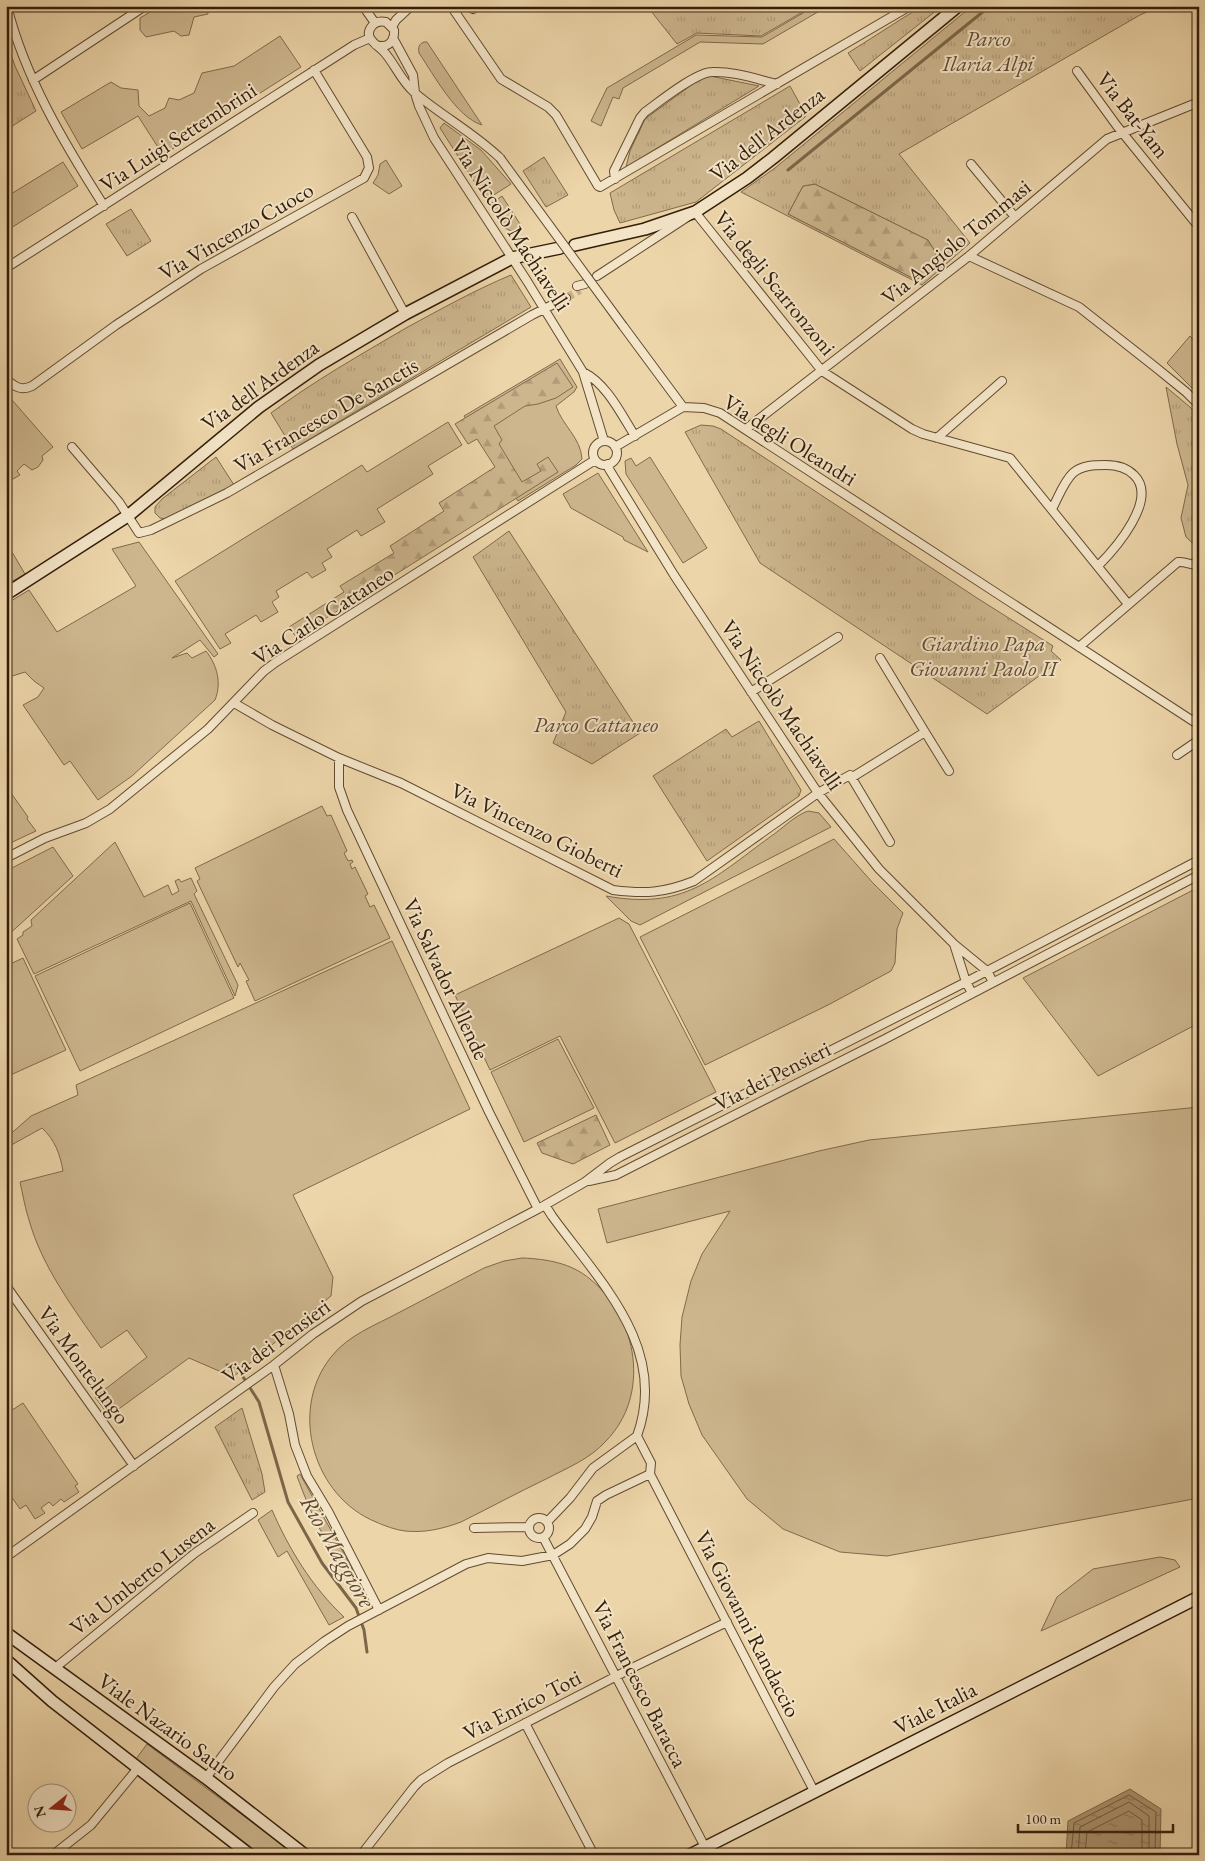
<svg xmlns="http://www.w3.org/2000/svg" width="1205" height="1861" font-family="'EB Garamond',serif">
	<defs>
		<pattern id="forest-firs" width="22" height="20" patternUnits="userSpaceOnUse" patternTransform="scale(1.25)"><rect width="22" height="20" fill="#cdb68e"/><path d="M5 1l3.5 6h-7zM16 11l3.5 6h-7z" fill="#b09c79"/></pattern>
		<pattern id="park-tufts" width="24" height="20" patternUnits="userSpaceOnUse" patternTransform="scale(1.25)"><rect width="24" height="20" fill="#cdb68e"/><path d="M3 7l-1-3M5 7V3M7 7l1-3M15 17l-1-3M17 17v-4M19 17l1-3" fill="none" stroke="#b09c79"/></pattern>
		<pattern id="water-ripples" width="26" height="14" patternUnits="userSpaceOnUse" patternTransform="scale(1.25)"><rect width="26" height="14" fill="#ad9673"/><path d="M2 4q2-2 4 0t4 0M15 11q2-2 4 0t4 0" fill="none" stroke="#8d7a5d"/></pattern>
	</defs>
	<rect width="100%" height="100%" fill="#ecd5a9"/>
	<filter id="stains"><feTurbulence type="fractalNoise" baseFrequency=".004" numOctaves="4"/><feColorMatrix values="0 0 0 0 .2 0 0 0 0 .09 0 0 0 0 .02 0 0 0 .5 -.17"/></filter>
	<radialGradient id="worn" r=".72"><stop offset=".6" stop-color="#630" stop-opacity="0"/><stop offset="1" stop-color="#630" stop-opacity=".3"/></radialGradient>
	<path fill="#cdb68e" stroke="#806a4c" d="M160,6H207L208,14L194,17L189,35L181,36L174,31L146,37L140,30V18Z
		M815,6H828L763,44L700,42L623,88L619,99L613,97L601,126L591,121L607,88L696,35L762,37Z
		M280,36L301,67L163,155L138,116L82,149L61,112L111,82L121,88L138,90L139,106L149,116L165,108L169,98L179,100L194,93L202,73L234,66Z
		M424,42H427L482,125C456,117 434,75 419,53C418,47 419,44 424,42Z
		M444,123L481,150L511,184L486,200L440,128Z
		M386,160L402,186L389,194L373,183L378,175L380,164Z
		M63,162L78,186L6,231V197Z
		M502,196L522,227L511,231L503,227L489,205Z
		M1190,336L1199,347V395L1167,363Z
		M560,359L577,387L574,392L556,406C562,425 581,438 582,459L576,465L518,501L464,416Z
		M6,393L53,447L42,456L43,460L38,467L32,470L24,464L17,471L20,475L6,483Z
		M448,422L462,445L428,466L433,474L377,509L385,522L361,536L357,530L327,549L332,557L322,563L326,570L312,578L307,572L276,591L279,597L272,602L278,612L261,622L256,615L225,634L231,643L220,649L175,581L362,465L367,472Z
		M650,457L707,548L683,563L626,474L625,461L631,458L636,466Z
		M598,473L648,552L624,540L623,537L571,508L563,494Z
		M6,542L25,574L6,585Z
		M139,542L218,654L214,657L200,640L172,658L187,653L192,658L206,651C217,665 222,683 215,700L132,776L98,800L70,761L64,765L23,705L38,697L44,688L34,681L25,672L6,678V604L29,590L57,632L136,586L112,549Z
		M6,786L28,817L27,819L36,831L6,845Z
		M322,806L327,816L331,815L347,851L344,853L348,861L352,860L353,862L350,864L352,869L355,867L368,894L365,896L370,907L374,905L390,938L255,1001L246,981L249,980L240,963L238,967L197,881L200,879L195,868Z
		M808,811L819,813L831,827L640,925L631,921L606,896C684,910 711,880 770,837C782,829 794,816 808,811Z
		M834,839L872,882L903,913L897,929L895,963L891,971L828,1005L705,1065L640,937Z
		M115,842L144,897L168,885L172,895L179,891L175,881L179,879L181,882L191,878L197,891L194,894L238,985L235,996L191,901L34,974L17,939L23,935V932L32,926L31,920Z
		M53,847L73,876L6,937V871Z
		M1199,887V1023L1098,1076L1023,978Z
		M190,903L234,998L80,1071L35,976Z
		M619,918L629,924L716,1092L615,1143L560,1036L490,1070L455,995Z
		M392,941L470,1109L293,1195L333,1277L331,1296L233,1377L189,1358L109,1416L95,1397L147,1357L127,1330L101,1348C74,1309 42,1267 29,1220C25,1208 23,1195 20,1182L63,1171C60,1154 55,1140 42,1128L6,1148V1138L31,1116L78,1095L76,1085Z
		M23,958L66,1050L6,1077V966Z
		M558,1039L594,1108L524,1142L491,1072Z
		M1199,1107V1498L887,1556L840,1552L783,1529L747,1499L702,1435L689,1404L681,1376L680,1345L682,1317L691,1281L702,1254L730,1211L607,1243L598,1209L819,1151L869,1140Z
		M522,1258C547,1259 571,1263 590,1279C638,1318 651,1395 606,1441C590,1459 567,1468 546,1479C517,1493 489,1508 461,1522C442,1529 425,1533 405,1531C396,1530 385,1526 376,1522C314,1497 288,1411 331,1357C348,1335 376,1325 400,1312C428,1297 456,1283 484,1268L504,1261Z
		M23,1403L78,1484L75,1486L79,1492L64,1502L61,1499L53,1506L49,1502L41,1508L45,1513L35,1519L26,1505L20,1509L6,1489V1414Z
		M300,1474L354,1572L351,1574C325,1545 310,1512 297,1476Z
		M272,1510C289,1549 312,1587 344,1617L329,1625L287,1551L278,1557L258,1520Z
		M1160,1557L1175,1560L1180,1567L1041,1631L1057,1597L1093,1569Z
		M147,1744L296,1855H261L136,1759Z"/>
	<path fill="url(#forest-firs)" stroke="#806a4c" d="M815,184L928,240L936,253L931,270L916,280L788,214L803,186Z
		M557,363L573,387L556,398L538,404L525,406L494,426L502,440L499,444L522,482L541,471L537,464L548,457L558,472L296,637L289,627L344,592L340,586L394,553L390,546L444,511L439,503L495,467L477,439L468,444L455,424Z
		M596,1115L610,1145L573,1164L542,1153L537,1143Z"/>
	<path fill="url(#park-tufts)" stroke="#806a4c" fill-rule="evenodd" d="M647,6H813L761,36L697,33L677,44Z
		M922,6H942L860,71L848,53Z
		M972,6H1161L1140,15L899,154L970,243L922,285L741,192L775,168ZM815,184L928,240L936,253L931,270L916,280L788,214L803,186Z
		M6,40L15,66L36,111L6,130Z
		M705,75L759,86L626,167L630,151L645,119Z
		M790,86L806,115L805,117L696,202L620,223L614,210L610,193Z
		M544,157L568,195L546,207L523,171Z
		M131,209L151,241L127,256L106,224Z
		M511,275L531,307L293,449L271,413C314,381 360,355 406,328C441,309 475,290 511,275Z
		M1166,387L1190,407L1199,417V549L1186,537L1181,518L1188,485L1177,444Z
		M701,425L713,426L721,429L977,598L1053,646L1051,651L1061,660L987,714L760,563L685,432Z
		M216,457L234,485L166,519L160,518L155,513V507L162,499Z
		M509,531L640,733L592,764L553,743L566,712L473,557Z
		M759,721L801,790L799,796L707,861L653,776L726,729L732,737Z
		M242,1408L262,1474L265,1492L252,1500L215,1427Z"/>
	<path fill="url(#water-ripples)" stroke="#7c6649" d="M1130,1789L1161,1809L1160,1855H1066L1068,1821Z"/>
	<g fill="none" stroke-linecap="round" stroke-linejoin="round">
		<path stroke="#705a3e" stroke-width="1" d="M1071,1855L1074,1823L1129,1795L1156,1812L1155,1855
			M1078,1855L1080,1827L1129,1802L1149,1816V1855
			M1085,1855L1087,1832L1129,1811L1142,1820V1855"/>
		<path stroke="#7c6649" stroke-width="3" d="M788,170L990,6
			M227,1365L238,1369L259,1402L288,1502L322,1563L356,1608L364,1630L367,1652"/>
		<path stroke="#c7b089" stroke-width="8" stroke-dasharray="8 4" stroke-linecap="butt" d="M566,298L580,290"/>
		<g stroke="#614b31" stroke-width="10">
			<path id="street" d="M7,6C25,78 64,143 104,206
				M363,6L375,23
				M451,6L501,79L548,107L556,115L598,186L600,187L910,6
				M469,6L473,9L477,6
				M564,6H565
				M392,27L396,20L411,6
				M393,38L413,75L415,93L419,106L434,138L527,281L583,372L604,441
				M376,45C388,49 395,41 394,30L386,22C381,21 376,21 372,26C362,38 378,45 385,53C396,66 401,81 415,93C442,116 474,133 500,158
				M1077,71L1117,126L1199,227
				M33,80L145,6
				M971,164L1015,217
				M615,179L614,171L640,118L645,112C659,102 696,72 712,72C733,71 756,79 777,84
				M352,217L405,314
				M969,256L1079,307L1154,366L1186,392L1199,405
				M6,268L354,45L370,38
				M597,276L695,212L822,371L912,429L923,434L1010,458L1128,604
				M577,286L585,284
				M623,326L683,407
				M583,372C607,384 621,414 635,436
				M6,379C15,387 21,391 32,386L116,325L201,269L364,178L369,168L367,157L314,70
				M746,429L969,256L1107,139L1199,102
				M937,438L1002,381
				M593 453a12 12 0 1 1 24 0a12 12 0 1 1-24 0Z
				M72,447L119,502L139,533L151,530L227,493L532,315L566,298
				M615,447L683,407L704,408L720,413L1199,725
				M608,464L609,469L674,575L818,793L879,869L954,944L987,971L993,982
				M1052,509C1058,498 1064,481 1073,473C1082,465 1095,465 1106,465C1117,465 1126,467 1134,475C1159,499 1115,549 1098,566
				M1079,647L1178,562C1186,561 1191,566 1199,565
				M880,658L925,732
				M751,692L838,637
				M234,703L272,725L339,758L401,783L613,890C645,894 664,893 694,881L818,793L850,775L890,842
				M1177,755L1199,740
				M339,758V787L347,810L489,1112L538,1209
				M851,778L925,732L949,771
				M6,858L45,838L86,823L110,809L208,729L264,671L276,662L595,460
				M954,944L966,982L972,993
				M589,1181L616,1175L675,1145L885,1039L1199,875
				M545,1205L552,1216C600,1282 669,1348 637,1436L651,1463L650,1474
				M6,1284L9,1290L134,1466
				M274,1365L289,1414L295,1445L307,1476L328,1511L379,1610
				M650,1474L814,1791
				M529 1528a10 10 0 1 1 20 0a10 10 0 1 1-20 0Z
				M547,1522L570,1498L593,1468L637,1436
				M474,1528L528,1527
				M543,1537L705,1847
				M6,1557L274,1365L313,1334L362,1301L538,1209L585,1182L610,1163L620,1157L966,982L1199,860
				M55,1668L195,1553L253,1513
				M525,1723L594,1855
				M206,1778L274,1687L295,1664L325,1641L348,1626L466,1564L488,1558L522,1561L553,1555L570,1544L585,1529L592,1517L597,1501L606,1495L650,1474
				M53,1855L91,1825L138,1768
				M361,1855L414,1787L421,1780L448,1763L636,1666L727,1622"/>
		</g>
		<g stroke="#331d09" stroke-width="14">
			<path id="secondary" d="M575,245L645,229L695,212L747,178L773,158L958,6
				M6,594L129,515L259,407L319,365L405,314L512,258L560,248
				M6,1633L206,1778L305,1855
				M6,1660L52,1701L250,1855
				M690,1855L1199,1597"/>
		</g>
		<use href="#street" stroke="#f3e4c7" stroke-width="8"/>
		<use href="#secondary" stroke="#f3e4c7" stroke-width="11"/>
		<g stroke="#614b31" stroke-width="10" stroke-linecap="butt">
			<path id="street-bridge" d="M500,158L623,326"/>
		</g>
		<use href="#street-bridge" stroke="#f3e4c7" stroke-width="8"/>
	</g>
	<g text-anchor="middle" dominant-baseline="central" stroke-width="4" stroke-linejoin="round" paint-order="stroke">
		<g font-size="22" font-style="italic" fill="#614b31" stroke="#f3e4c7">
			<text x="988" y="38">Parco<tspan x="988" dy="25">Ilaria Alpi</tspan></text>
			<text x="983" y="643">Giardino Papa<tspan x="983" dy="25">Giovanni Paolo II</tspan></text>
			<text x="596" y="724">Parco Cattaneo</text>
		</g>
		<g font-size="22" fill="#331d09" stroke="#f3e4c7">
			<text transform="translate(1133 115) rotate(52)">Via Bat-Yam</text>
			<text transform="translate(767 134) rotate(-38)">Via dell'Ardenza</text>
			<text transform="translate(178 137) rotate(-33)">Via Luigi Settembrini</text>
			<text transform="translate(511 225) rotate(57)">Via Niccolò Machiavelli</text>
			<text transform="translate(236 231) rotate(-30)">Via Vincenzo Cuoco</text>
			<text transform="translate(956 242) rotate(-39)">Via Angiolo Tommasi</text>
			<text transform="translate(775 283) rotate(51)">Via degli Scarronzoni</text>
			<text transform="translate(260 385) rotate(-36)">Via dell'Ardenza</text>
			<text transform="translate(326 415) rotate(-30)">Via Francesco De Sanctis</text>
			<text transform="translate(790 440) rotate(32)">Via degli Oleandri</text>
			<text transform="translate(323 615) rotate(-33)">Via Carlo Cattaneo</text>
			<text transform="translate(782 705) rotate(56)">Via Niccolò Machiavelli</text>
			<text transform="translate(537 830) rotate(26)">Via Vincenzo Gioberti</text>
			<text transform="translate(446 979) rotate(65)">Via Salvador Allende</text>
			<text transform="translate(772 1076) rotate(-27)">Via dei Pensieri</text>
			<text transform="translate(276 1341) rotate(-36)">Via dei Pensieri</text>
			<text transform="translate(84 1365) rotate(54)">Via Montelungo</text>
			<text transform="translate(142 1576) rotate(-38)">Via Umberto Lusena</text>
			<text transform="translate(748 1624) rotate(63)">Via Giovanni Randaccio</text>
			<text transform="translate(640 1684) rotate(63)">Via Francesco Baracca</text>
			<text transform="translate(522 1705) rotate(-27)">Via Enrico Toti</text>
			<text transform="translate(935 1708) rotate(-27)">Viale Italia</text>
			<text transform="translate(168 1727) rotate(36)">Viale Nazario Sauro</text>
		</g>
		<g font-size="24" font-style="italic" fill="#5e472e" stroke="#f3e4c7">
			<text transform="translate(338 1551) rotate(60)">Rio Maggiore</text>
		</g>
	</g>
	<rect width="1205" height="1861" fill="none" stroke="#ecd5a9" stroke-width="25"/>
	<rect x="8" y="8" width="1190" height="1846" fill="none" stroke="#331d09" stroke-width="2.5"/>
	<rect x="12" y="12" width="1180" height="1836" fill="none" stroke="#331d09"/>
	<g transform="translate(52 1808) rotate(253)"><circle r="24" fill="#f3e4c7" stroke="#a6947b"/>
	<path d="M0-4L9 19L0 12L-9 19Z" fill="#8f2418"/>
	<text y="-8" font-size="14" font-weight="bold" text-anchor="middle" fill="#331d09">N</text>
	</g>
	<path d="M1018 1824v8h155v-8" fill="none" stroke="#331d09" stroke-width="2.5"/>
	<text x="1025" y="1824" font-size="15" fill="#331d09" stroke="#f3e4c7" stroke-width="4" paint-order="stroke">100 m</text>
	<rect width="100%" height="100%" filter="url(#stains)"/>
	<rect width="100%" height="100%" fill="url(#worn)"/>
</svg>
